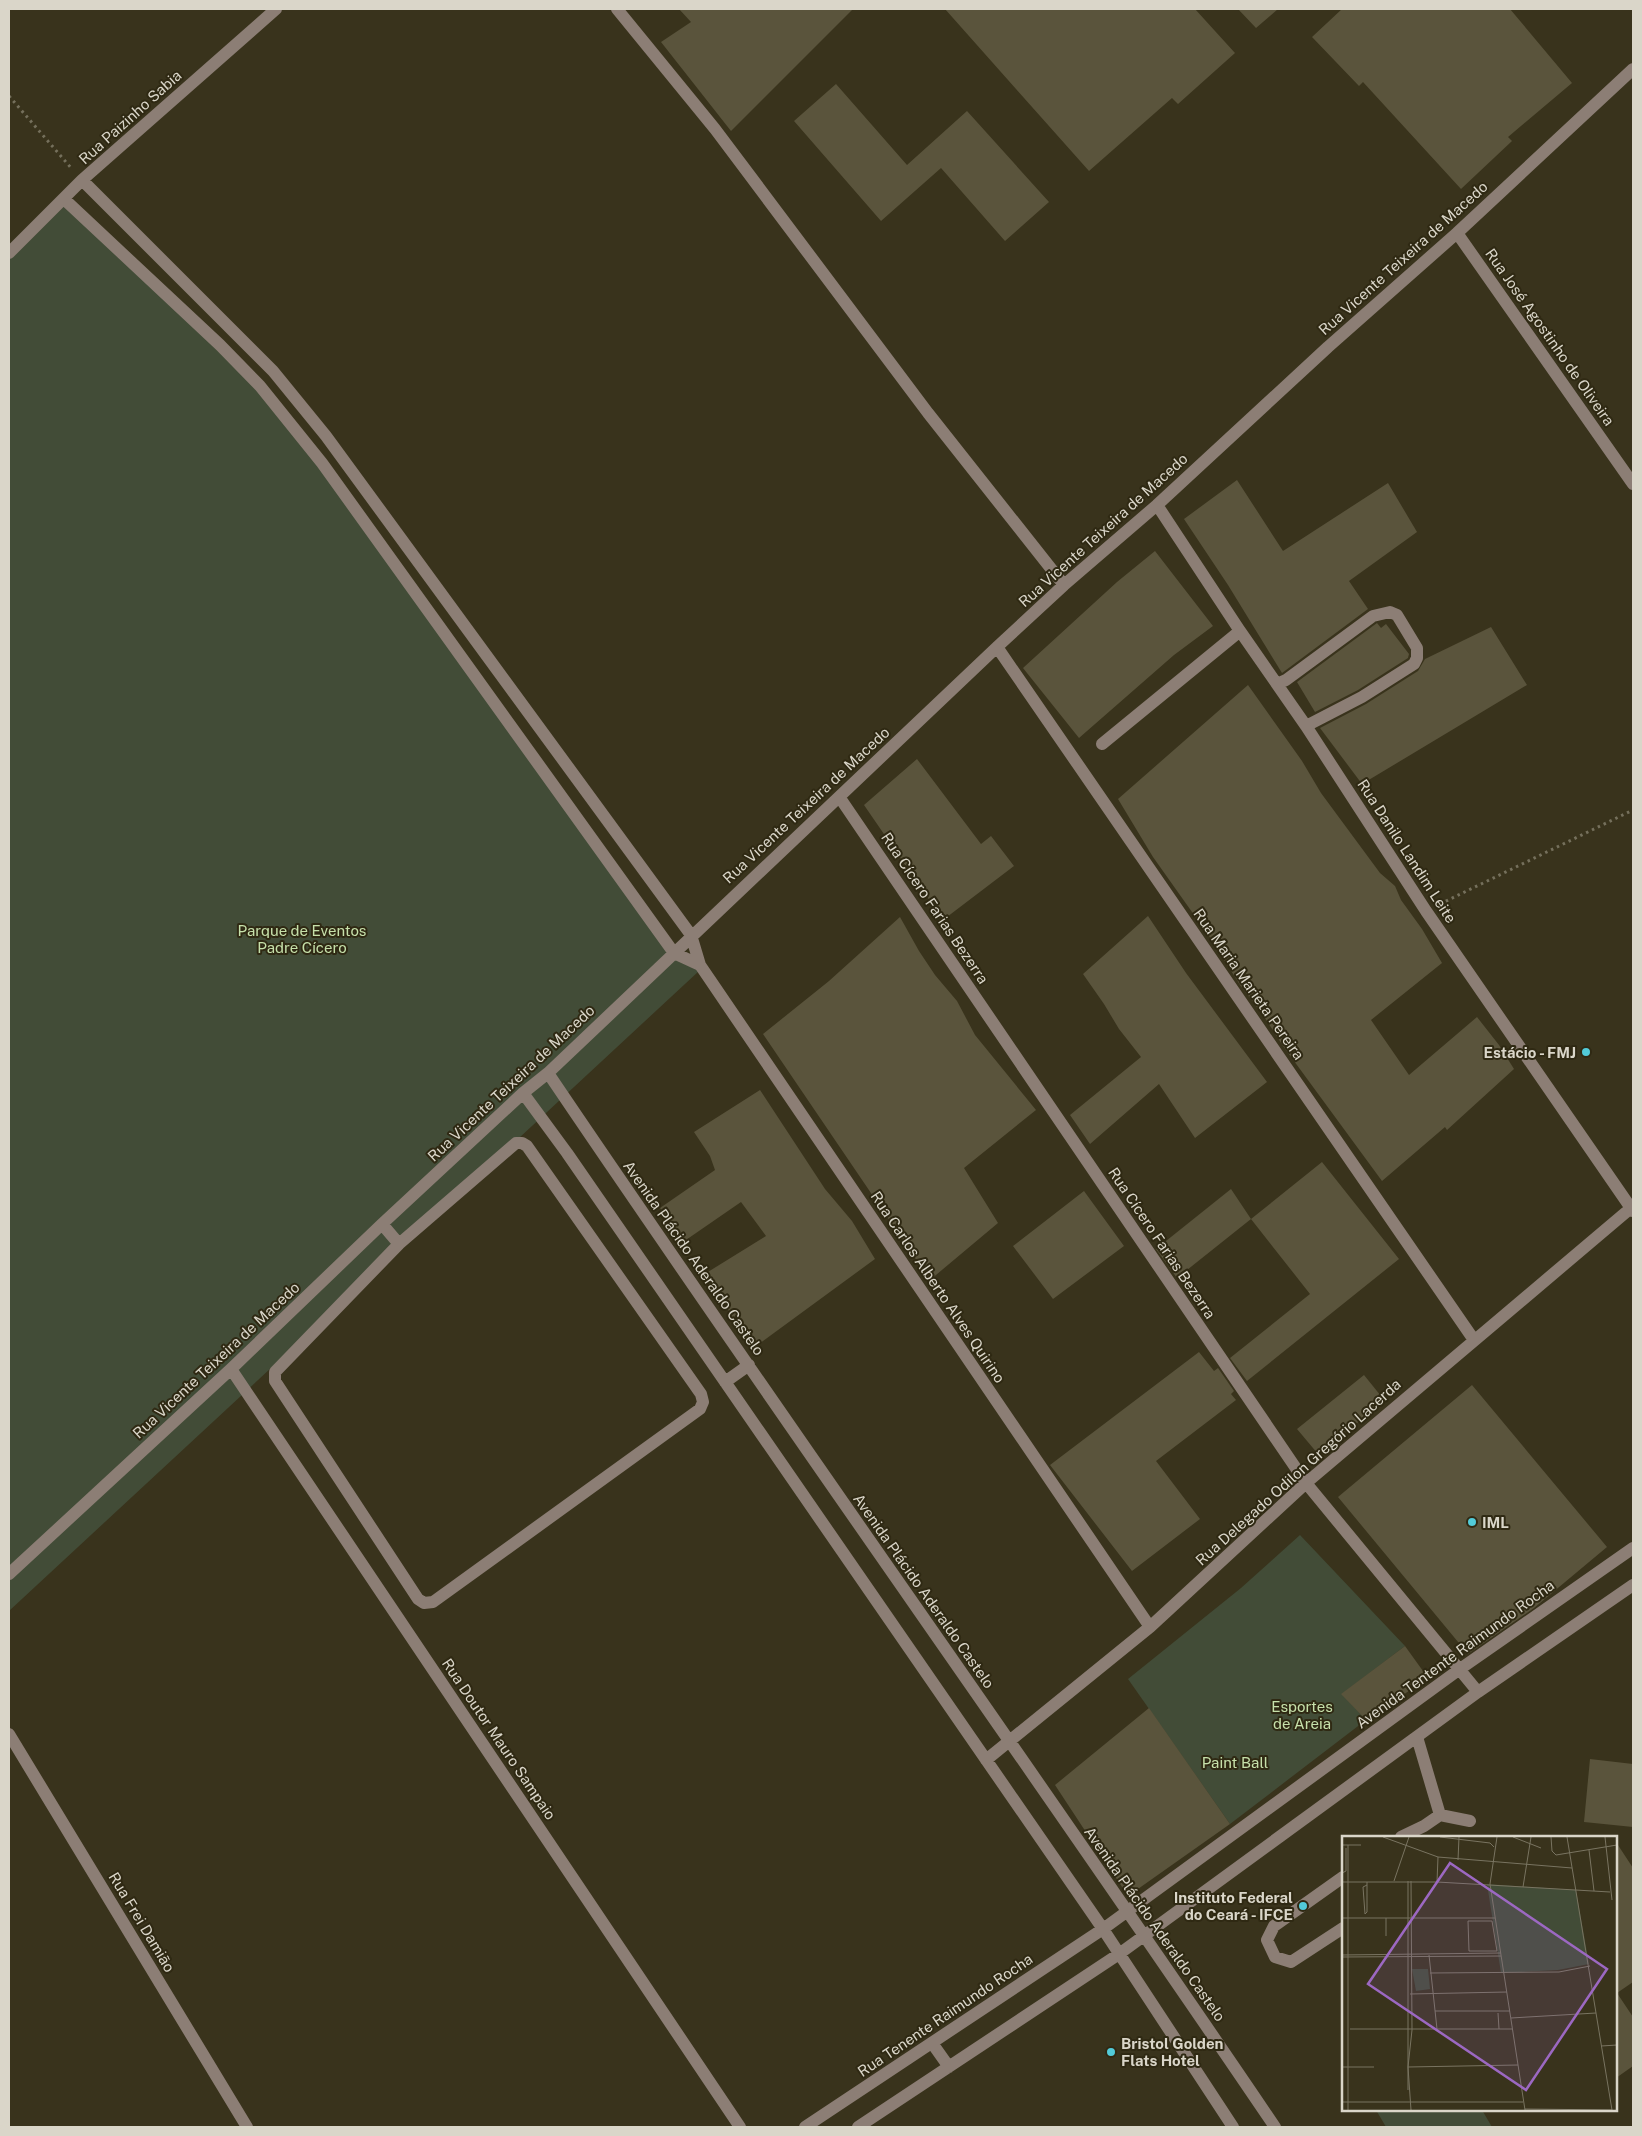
<svg xmlns="http://www.w3.org/2000/svg" width="1642" height="2136" font-family="'Public Sans',sans-serif">
	<rect width="100%" height="100%" fill="#39331c"/>
	<path fill="#424c37" d="M64,202L232,355L315,456L659,933L699,971L9,1611V254Z
		M1300,1535L1405,1646L1342,1694L1366,1720L1230,1824L1128,1679L1241,1588Z
		M1376,2110H1482L1492,2127H1386Z"/>
	<path fill="#5a543c" d="M679,9H853L731,131L661,42L691,22Z
		M945,9H1195L1235,53L1178,104L1172,98L1089,171Z
		M1238,9H1278L1256,28Z
		M1342,9H1510L1572,83L1508,137L1512,141L1461,189L1363,82L1359,86L1312,37Z
		M836,84L907,165L967,111L1049,202L1005,241L941,168L881,221L794,121Z
		M1237,480L1283,551L1388,483L1417,532L1349,581L1368,609L1282,673L1228,585L1184,519Z
		M1155,551L1213,626L1174,655L1079,738L1023,668L1117,582Z
		M1377,623L1381,628L1386,624L1409,654L1408,658L1358,690L1315,712L1297,682Z
		M1491,627L1527,685L1362,784L1320,728L1366,704L1418,671L1425,659Z
		M1248,685L1302,761L1321,793L1380,873L1395,886L1401,900L1422,929L1442,963L1371,1020L1409,1075L1477,1017L1499,1045L1514,1069L1447,1130L1445,1127L1382,1181L1283,1046L1263,1015L1240,985L1209,936L1153,857L1118,799Z
		M917,759L981,844L991,836L1014,866L943,920L864,805Z
		M1148,916L1186,973L1267,1082L1195,1138L1159,1084L1090,1144L1070,1115L1141,1057L1119,1029L1104,1004L1083,974Z
		M900,917L919,951L935,975L957,1001L975,1035L1036,1110L964,1168L998,1223L930,1280L763,1034L829,981Z
		M760,1090L825,1189L852,1221L875,1259L752,1349L724,1303L703,1275L766,1236L741,1202L683,1242L660,1208L715,1170L710,1156L694,1132Z
		M1322,1162L1399,1259L1247,1381L1230,1358L1310,1294L1251,1219Z
		M1231,1189L1251,1219L1177,1278L1156,1249Z
		M1084,1191L1124,1246L1053,1299L1013,1246Z
		M1199,1352L1214,1371L1218,1368L1234,1391L1231,1394L1236,1400L1156,1461L1200,1519L1132,1571L1050,1465Z
		M1364,1375L1385,1401L1318,1454L1297,1429Z
		M1472,1385L1607,1547L1534,1608L1468,1654L1338,1497Z
		M1405,1646L1428,1678L1366,1720L1341,1694Z
		M1149,1708L1230,1824L1128,1896L1055,1785Z
		M1590,1759L1633,1764V1827L1584,1822Z
		M1616,1842L1633,1868V1982L1617,1993L1633,2017V2066L1616,2078Z"/>
	<g fill="none" stroke-linecap="round" stroke-linejoin="round">
		<path stroke="#75705c" stroke-width="3" stroke-dasharray="2.5 4" stroke-linecap="butt" d="M9,96L72,169
			M1440,904L1633,810"/>
		<path stroke="#8c7e75" stroke-width="12" d="M617,9L715,129L928,413L1064,585
			M82,180L273,371L326,436L691,935L700,965L1150,1627
			M64,199L220,345L260,386L322,463L674,953L700,965
			M1457,233L1633,484
			M9,253L82,180L276,9
			M1157,505L1240,631L1306,726L1426,911L1633,1211
			M997,647L1474,1340
			M1277,684L1286,680L1373,616L1390,612L1397,615L1417,648V658L1414,664L1362,697L1306,726
			M1102,744L1240,631
			M840,798L1306,1483L1478,1692
			M548,1073C787,1427 1036,1774 1275,2127
			M523,1093L567,1153L1103,1929L1233,2127
			M516,1143H522L527,1146L701,1394L703,1402L700,1409L433,1602L424,1603L418,1599L275,1381V1372L399,1244Z
			M382,1224L399,1244
			M231,1369L740,2127
			M725,1382L749,1365
			M9,1574L231,1369L382,1224L523,1093L548,1073L997,647L1064,585L1157,505L1328,347L1457,233L1633,69
			M9,1734L247,2127
			M986,1760L1150,1627L1306,1483L1631,1208
			M1440,1815L1470,1821
			M1401,1837L1424,1826L1440,1815L1417,1737
			M1343,1877L1274,1926L1267,1940L1275,1957L1291,1962L1343,1928
			M932,2043L949,2067
			M805,2127L1103,1929L1460,1669L1633,1548
			M858,2127L1119,1954L1478,1692L1633,1585"/>
	</g>
	<g fill="#52cbd9" stroke="#2f2913" stroke-width="2">
		<circle cx="1586" cy="1052" r="5"/>
		<circle cx="1472" cy="1522" r="5"/>
		<circle cx="1303" cy="1906" r="5"/>
		<circle cx="1111" cy="2052" r="5"/>
	</g>
	<g text-anchor="middle" dominant-baseline="central" stroke-width="4" stroke-linejoin="round" paint-order="stroke">
		<g font-size="15" fill="#dad6c9" stroke="#2f2913">
			<text transform="translate(130 117) rotate(-42)">Rua Paizinho Sabia</text>
			<text transform="translate(1403 258) rotate(-42)">Rua Vicente Teixeira de Macedo</text>
			<text transform="translate(1550 337) rotate(55)">Rua José Agostinho de Oliveira</text>
			<text transform="translate(1103 530) rotate(-42)">Rua Vicente Teixeira de Macedo</text>
			<text transform="translate(806 805) rotate(-43)">Rua Vicente Teixeira de Macedo</text>
			<text transform="translate(1407 851) rotate(57)">Rua Danilo Landim Leite</text>
			<text transform="translate(935 908) rotate(56)">Rua Cícero Farias Bezerra</text>
			<text transform="translate(1249 984) rotate(55)">Rua Maria Marieta Pereira</text>
			<text transform="translate(511 1083) rotate(-43)">Rua Vicente Teixeira de Macedo</text>
			<text transform="translate(1162 1243) rotate(56)">Rua Cícero Farias Bezerra</text>
			<text transform="translate(694 1258) rotate(55)">Avenida Plácido Aderaldo Castelo</text>
			<text transform="translate(938 1287) rotate(56)">Rua Carlos Alberto Alves Quirino</text>
			<text transform="translate(216 1360) rotate(-43)">Rua Vicente Teixeira de Macedo</text>
			<text transform="translate(1298 1472) rotate(-42)">Rua Delegado Odilon Gregório Lacerda</text>
			<text transform="translate(924 1591) rotate(55)">Avenida Plácido Aderaldo Castelo</text>
			<text transform="translate(1455 1654) rotate(-36)">Avenida Tentente Raimundo Rocha</text>
			<text transform="translate(499 1739) rotate(56)">Rua Doutor Mauro Sampaio</text>
			<text transform="translate(142 1922) rotate(59)">Rua Frei Damião</text>
			<text transform="translate(1155 1924) rotate(55)">Avenida Plácido Aderaldo Castelo</text>
			<text transform="translate(945 2015) rotate(-34)">Rua Tenente Raimundo Rocha</text>
		</g>
		<g font-size="15" fill="#c6e0aa" stroke="#2f2913">
			<text x="302" y="930">Parque de Eventos<tspan x="302" dy="17">Padre Cícero</tspan></text>
			<text x="1302" y="1706">Esportes<tspan x="1302" dy="17">de Areia</tspan></text>
			<text x="1235" y="1762">Paint Ball</text>
		</g>
		<g font-size="15" font-weight="bold" fill="#dad6c9" stroke="#2f2913" text-anchor="end">
			<text x="1576" y="1052">Estácio - FMJ</text>
			<text x="1482" y="1522" text-anchor="start">IML</text>
			<text x="1293" y="1897">Instituto Federal<tspan x="1293" dy="17">do Ceará - IFCE</tspan></text>
			<text x="1121" y="2043" text-anchor="start">Bristol Golden<tspan x="1121" dy="17">Flats Hotel</tspan></text>
		</g>
	</g>
	<g transform="translate(1342 1836)">
		<rect width="275" height="275" fill="#39331c"/>
		<path d="M145,48L234,54L247,128L216,134L159,137ZM70,133H86L88,153L74,155Z" fill="#424c37"/>
		<path fill="none" stroke="#797461" stroke-width="1" d="M41,1L96,21L230,32M98,1L148,7L152,11M155,1L148,48L183,274M171,1L199,12M209,1L210,15L214,19L275,9M225,1L270,274M263,1L270,64M0,9H19M247,14L252,55M116,24L117,1M0,37L4,35V12M52,45L67,1M0,46H95L268,56M25,46V76L23,78L21,51L25,49M95,46L96,21M181,51L189,1M0,82H153M126,85H150L155,115H127ZM44,100V82M0,119L159,117M87,119L95,193M0,121L159,120M88,137L217,136L248,130M68,158L165,156M93,175H168M156,177L157,193M169,182L254,177M8,193H170M259,210L275,209M0,231H32M66,231L176,229M66,254V45M0,266H181M183,273L270,274M6,274V9M69,274L66,231L70,194L69,45"/>
		<path fill="#9c68c2" fill-opacity="0.15" stroke="#9c68c2" stroke-width="2.5" d="M108,27L265,133L184,254L26,148Z"/>
		<rect width="275" height="275" fill="none" stroke="#dad6c9" stroke-width="2.5"/>
	</g>
	<rect width="1642" height="2136" fill="none" stroke="#dad6c9" stroke-width="20"/>
</svg>
